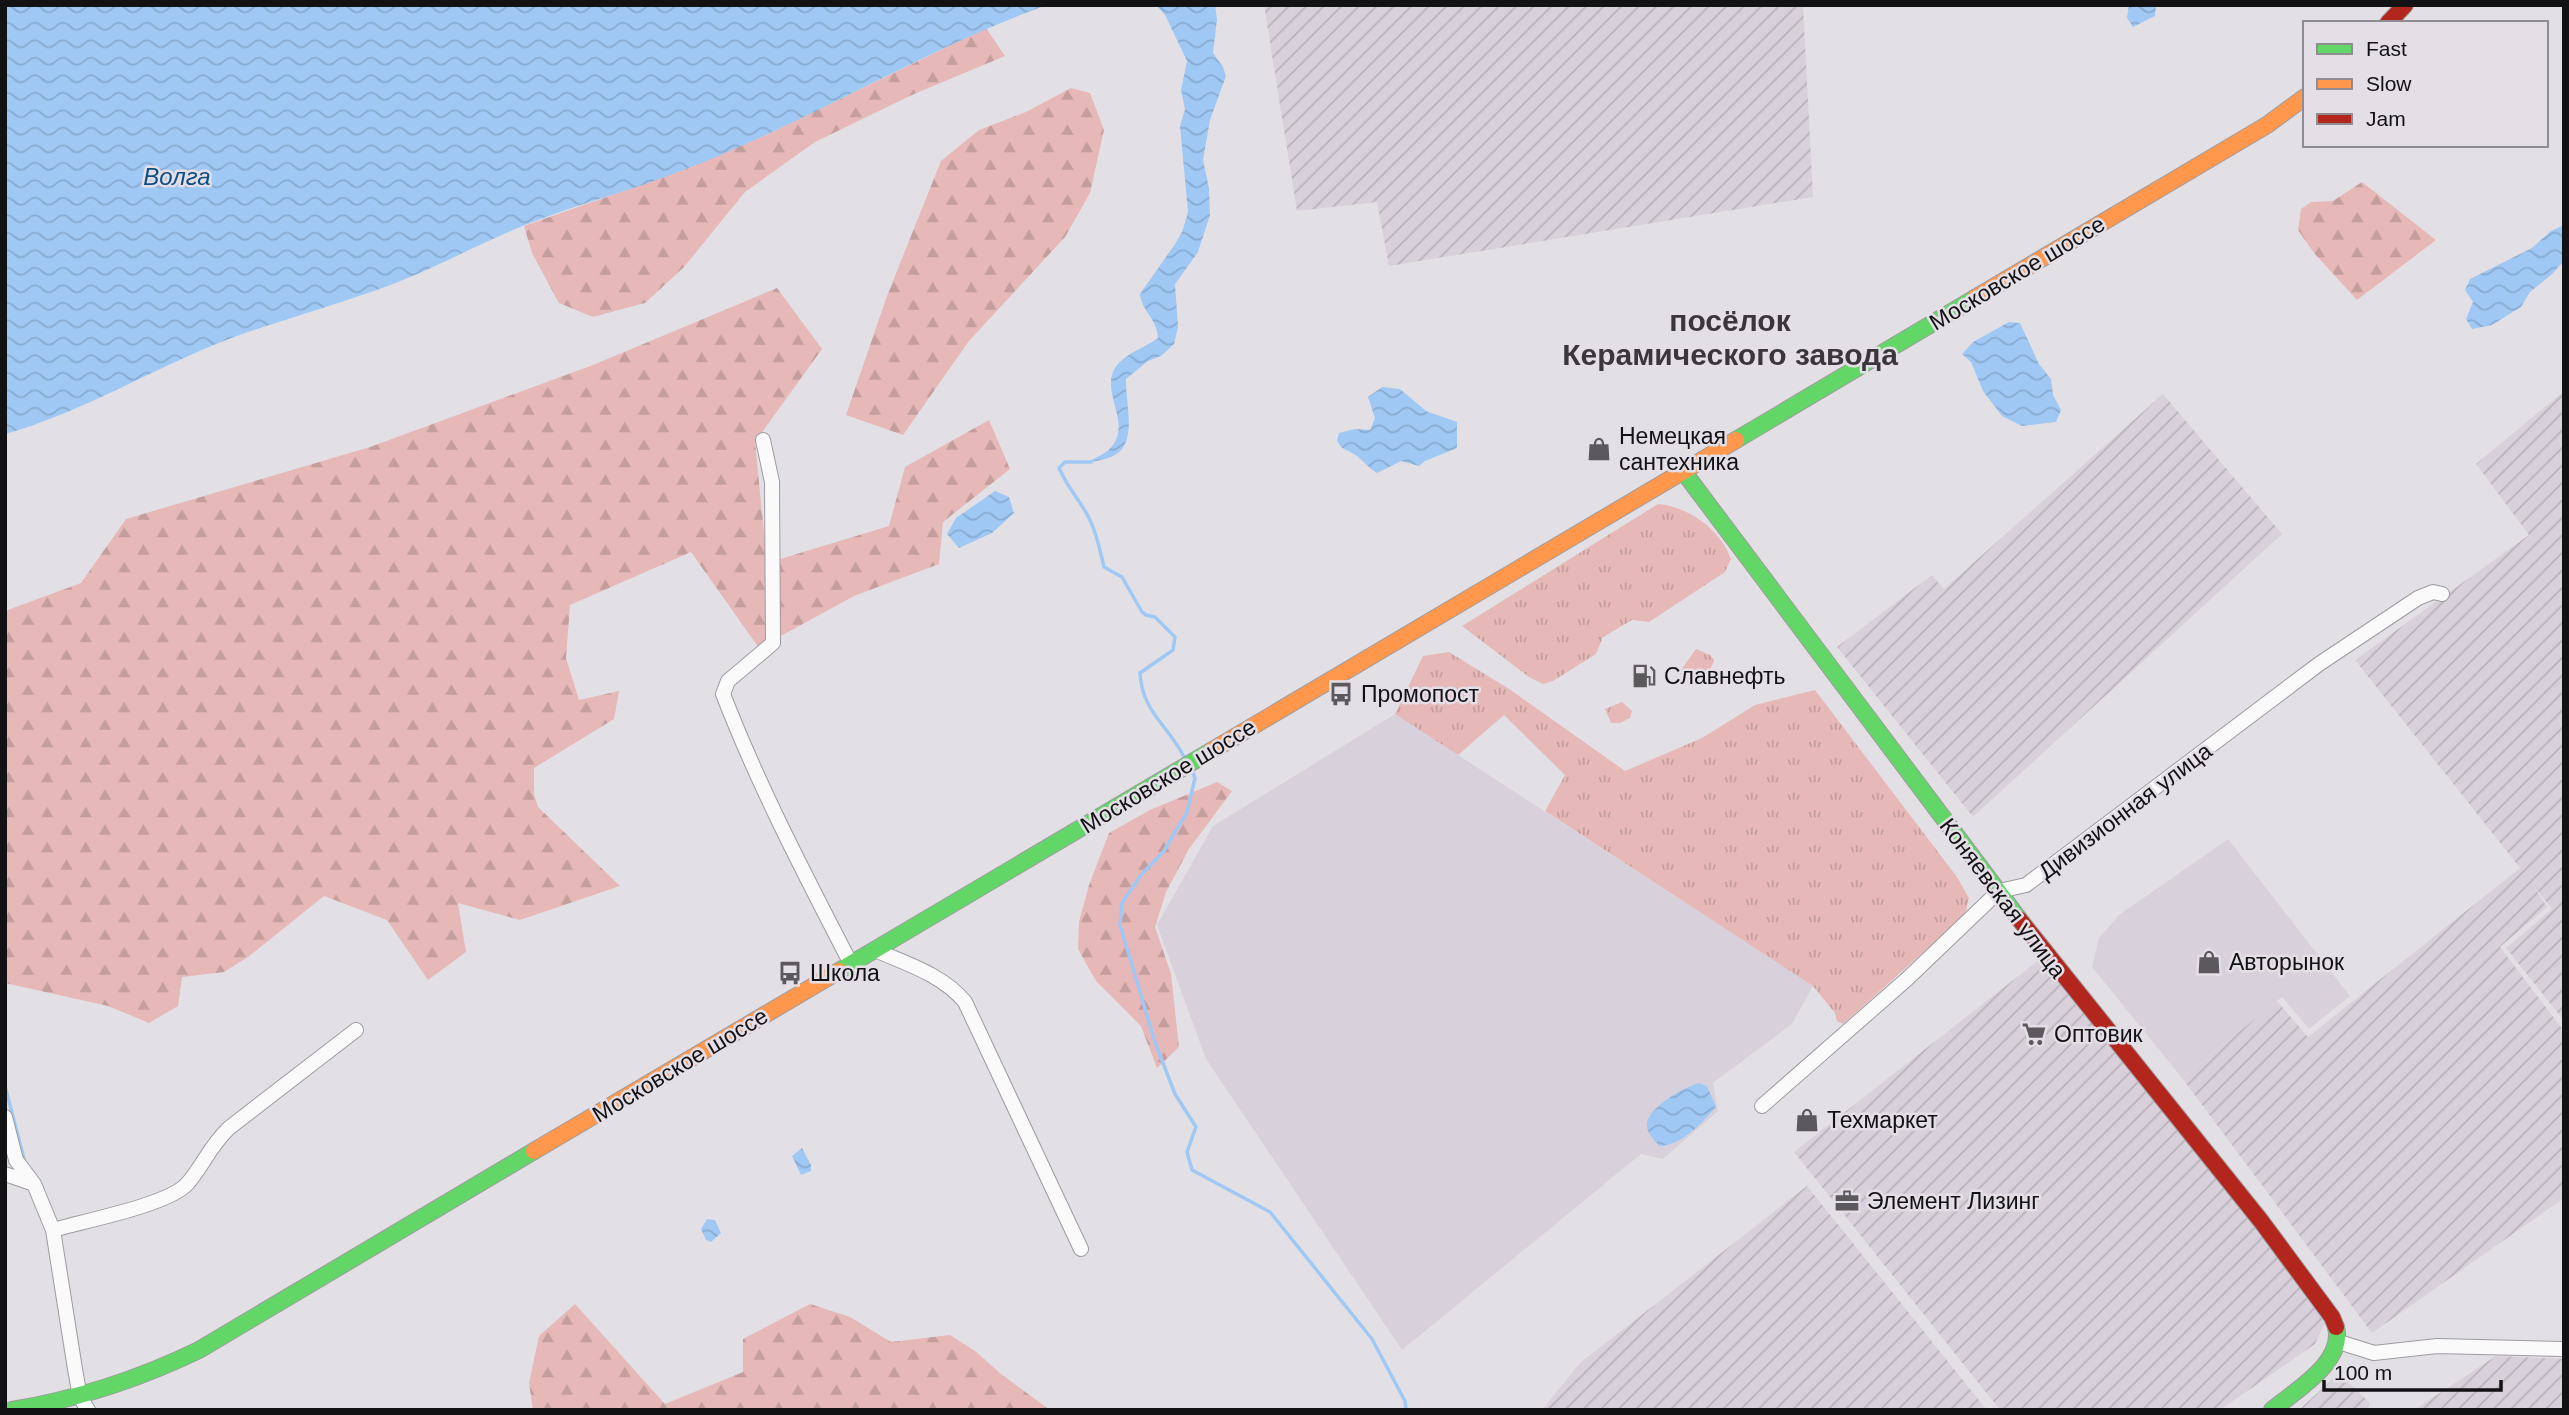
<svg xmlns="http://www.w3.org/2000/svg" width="2569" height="1415" font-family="Helvetica,sans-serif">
	<defs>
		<pattern id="industrial-furrows" width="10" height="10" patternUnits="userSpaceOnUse" patternTransform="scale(1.75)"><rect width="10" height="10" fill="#d8d1db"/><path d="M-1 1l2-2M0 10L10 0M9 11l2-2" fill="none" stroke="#b8b2bb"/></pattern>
		<pattern id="grass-tufts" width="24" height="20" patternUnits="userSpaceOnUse" patternTransform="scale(1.75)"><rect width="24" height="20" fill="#e6b8b8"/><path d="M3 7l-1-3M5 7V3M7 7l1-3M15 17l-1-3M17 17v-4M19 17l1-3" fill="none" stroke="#c49d9d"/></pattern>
		<pattern id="forest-firs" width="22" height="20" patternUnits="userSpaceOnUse" patternTransform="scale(1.75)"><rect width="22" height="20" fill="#e6b8b8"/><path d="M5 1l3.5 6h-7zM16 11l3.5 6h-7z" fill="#c49d9d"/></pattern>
		<pattern id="water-waves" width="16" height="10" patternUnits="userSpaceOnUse" patternTransform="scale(1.75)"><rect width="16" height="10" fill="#9fc8f4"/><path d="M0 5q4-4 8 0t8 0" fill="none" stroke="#88abd0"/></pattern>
	</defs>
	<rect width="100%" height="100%" fill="#e3e0e5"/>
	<path fill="#d8d1db" d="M1395,714L1813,986L1792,1024L1713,1083L1718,1111L1663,1159L1641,1154L1402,1350L1206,1059L1157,925L1213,826Z
		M2228,839L2350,996L2309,1029L2282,997L2182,1078L2092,967L2099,938L2119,915Z"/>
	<path fill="url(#industrial-furrows)" d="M1264,5H1803L1813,197L1389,266L1377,202L1297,211Z
		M2564,391V1021L2506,948L2552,909L2533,885L2547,907L2500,947L2564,1031V1198L2372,1333L2182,1078L2277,1001L2308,1037L2520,868L2355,660L2529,535L2476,464Z
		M2163,394L2282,534L1973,817L1837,647L1932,575L1944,589Z
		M2040,959L2328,1317L2315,1344L2220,1410H2000L1794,1152Z
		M1807,1186L1987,1410H1542L1580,1363Z
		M2496,1356L2564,1359V1410H2414Z
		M2339,1373L2370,1403L2368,1410H2299Z"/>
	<path fill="url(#grass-tufts)" d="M1658,504C1689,507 1720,529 1731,559L1725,572L1649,622L1632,620L1603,637L1596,654L1553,681L1543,684L1529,677L1462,626Z
		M1696,649L1710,655L1714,660C1711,672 1700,682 1687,682L1679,673Z
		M1449,652L1509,689L1625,771L1702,738L1755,705L1815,690L1957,877L1969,898L1965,915L1843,1024L1837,1021L1835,1013L1813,986L1545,811L1565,775L1504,715L1458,755L1395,714L1423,656Z
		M1622,702L1632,711L1630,718L1620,723H1611L1605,709Z"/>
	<path fill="url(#forest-firs)" d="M986,28L1005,56L914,94L815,142L745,192L684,267L645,303L593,317L559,303L532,253L524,226L686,169L764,136Z
		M1071,88L1090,93L1104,130L1090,193L1065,237L969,341L903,435L846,415L887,296L941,161L979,130L1026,112Z
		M2362,182L2436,240L2357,300L2314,253L2298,230L2301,209L2311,202L2333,201Z
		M777,288L822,349L755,442L767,563L889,526L905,467L989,420L1010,469L943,522L939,564L854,596L759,648L691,552L570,605L566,658L579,700L619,691L614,719L534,768V794L538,807L620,886L520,920L458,903L466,952L428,980L387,920L324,896L248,957L224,972L182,977L178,1006L149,1023L108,1006L5,983V611L81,583L126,519L370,447L593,365Z
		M1217,782L1232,791L1189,849L1166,892L1155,927L1171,974L1179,1047L1157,1068L1141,1026L1096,981L1078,949L1079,922L1089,885L1109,833L1150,810Z
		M575,1304L665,1404L743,1372V1339L810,1304L850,1317L891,1342L950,1335L975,1351L1001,1374L1050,1410H533L529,1383L539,1336Z"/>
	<path fill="url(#water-waves)" d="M5,5H1047C922,50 809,122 686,169C633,190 578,204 525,225C474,246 426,273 374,291C326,308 277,321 229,339C153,368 84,412 5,434Z
		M1156,5H1215L1217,19L1213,53L1223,67L1226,76L1210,120L1203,160L1209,188L1210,215L1198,252L1175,284L1178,327L1174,344L1161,356L1148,361L1126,379C1125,400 1137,438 1118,453C1111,459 1096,461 1086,463C1094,458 1108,453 1113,445C1130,422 1102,393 1114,370C1122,354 1145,348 1158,338C1157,318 1142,312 1140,294L1175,244L1182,232L1188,212L1180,126L1185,109L1181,90L1187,61L1165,15Z
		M2129,5H2156L2155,16L2133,27L2127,18Z
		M2564,225V261L2551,275L2530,292L2521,307L2492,325L2472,329L2466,319L2473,302L2465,290L2470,279L2532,248L2551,231Z
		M2009,322L2020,323L2039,364L2051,379L2053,395L2061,410L2056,422L2022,426L2002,416L1983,391L1971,362L1962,354L1973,342Z
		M1382,387L1400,389L1426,411L1457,422V448L1425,461L1419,466L1401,461L1377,473C1368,468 1363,460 1354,454C1345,448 1344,452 1337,441L1339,433L1355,429L1370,430L1375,418L1368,397Z
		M995,491L1009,497L1014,513L992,533L959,548L947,534L956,518Z
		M1699,1083L1707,1086L1716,1107C1702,1123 1681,1146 1659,1146C1654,1139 1645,1132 1647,1122C1652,1105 1683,1088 1699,1083Z
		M802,1148L811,1165V1171L801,1175L792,1156Z
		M707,1219L715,1220L721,1233L711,1242L706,1240L701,1229Z"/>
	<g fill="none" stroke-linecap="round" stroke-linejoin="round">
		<path stroke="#9fc8f4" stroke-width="3.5" d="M1091,462H1065L1059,468C1067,487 1080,500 1089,518C1097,533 1100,551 1104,567L1122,577L1142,612L1146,615L1155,617L1175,637L1173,650L1140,673C1142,712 1168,725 1184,757
			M1193,773L1195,778L1187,812L1164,851L1141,875L1122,903L1120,925L1155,1042L1175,1094L1196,1127L1187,1152L1192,1170L1270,1212L1372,1339L1405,1401L1406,1410
			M5,1086L25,1163"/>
		<g stroke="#9d9b9f" stroke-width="16">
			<path id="street" d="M763,440L772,482L773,643L728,681L723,694C759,787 805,875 851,964
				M875,950C907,964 943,975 965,1002L1081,1249
				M1762,1106L1907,979L1999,891L2026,885L2319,664L2418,598L2433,592L2442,594
				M5,1117L16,1160L34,1184
				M5,1174L34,1184L53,1230L75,1369L80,1397L88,1410
				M53,1230C83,1221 168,1205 187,1184C203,1166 209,1147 229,1128L356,1030
				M2339,1342L2374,1353L2437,1346L2564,1349"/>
		</g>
		<g stroke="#9d9b9f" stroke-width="18">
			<path id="fast" d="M1736,440L1975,298
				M1683,471L2019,919
				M839,971L1211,751
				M12,1410C78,1399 139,1379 199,1350L534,1151
				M2272,1410C2296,1390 2345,1362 2336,1327"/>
		</g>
		<g stroke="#9d9b9f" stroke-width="18">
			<path id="slow" d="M1975,298L2267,125L2305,97
				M1211,751L1736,440
				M534,1151L839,971"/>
		</g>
		<g stroke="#9d9b9f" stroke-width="18">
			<path id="jam" d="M2388,23L2405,5
				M2019,919L2261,1221L2332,1317L2336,1327"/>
		</g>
		<use href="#street" stroke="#fbfafb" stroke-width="14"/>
		<use href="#fast" stroke="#63d668" stroke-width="16"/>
		<use href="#slow" stroke="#ff974d" stroke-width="16"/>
		<use href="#jam" stroke="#b3261e" stroke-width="16"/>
	</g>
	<defs>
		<g id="shop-bare" transform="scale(1.89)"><path d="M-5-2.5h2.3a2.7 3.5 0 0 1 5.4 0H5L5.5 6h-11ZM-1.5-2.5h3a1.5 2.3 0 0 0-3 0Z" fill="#5b595c" stroke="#e4dfe6" stroke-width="2.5" paint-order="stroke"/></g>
		<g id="fuel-bare" transform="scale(1.89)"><path d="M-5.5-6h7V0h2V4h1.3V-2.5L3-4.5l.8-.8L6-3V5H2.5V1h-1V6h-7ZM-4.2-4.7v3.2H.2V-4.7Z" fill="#5b595c" stroke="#e4dfe6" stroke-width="2.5" paint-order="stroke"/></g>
		<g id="bus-bare" transform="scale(1.89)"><path d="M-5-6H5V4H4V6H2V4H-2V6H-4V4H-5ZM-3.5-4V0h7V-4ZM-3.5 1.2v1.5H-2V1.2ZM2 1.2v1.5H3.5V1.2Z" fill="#5b595c" stroke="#e4dfe6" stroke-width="2.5" paint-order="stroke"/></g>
		<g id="supermarket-bare" transform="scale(1.89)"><path d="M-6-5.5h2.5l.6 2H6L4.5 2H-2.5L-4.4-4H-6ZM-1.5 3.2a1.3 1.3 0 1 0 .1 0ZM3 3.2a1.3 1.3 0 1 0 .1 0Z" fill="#5b595c" stroke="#e4dfe6" stroke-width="2.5" paint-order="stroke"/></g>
		<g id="office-bare" transform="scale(1.89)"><path d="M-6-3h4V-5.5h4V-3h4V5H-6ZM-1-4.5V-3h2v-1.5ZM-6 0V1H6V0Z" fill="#5b595c" stroke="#e4dfe6" stroke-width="2.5" paint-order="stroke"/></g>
	</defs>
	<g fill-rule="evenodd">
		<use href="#shop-bare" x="1599" y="449"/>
		<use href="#fuel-bare" x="1644" y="676"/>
		<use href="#bus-bare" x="1341" y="694"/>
		<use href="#shop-bare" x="2209" y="962"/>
		<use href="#bus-bare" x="790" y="973"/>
		<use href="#supermarket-bare" x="2034" y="1034"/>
		<use href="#shop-bare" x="1807" y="1120"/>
		<use href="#office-bare" x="1847" y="1201"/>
	</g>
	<g text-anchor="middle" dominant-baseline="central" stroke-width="5" stroke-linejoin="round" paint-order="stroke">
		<g font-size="23" fill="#121113" stroke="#e4dfe6">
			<text transform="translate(2017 273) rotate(-31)">Московское шоссе</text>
			<text transform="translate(1168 776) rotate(-31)">Московское шоссе</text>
			<text transform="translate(2125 811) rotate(-37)">Дивизионная улица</text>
			<text transform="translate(2003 898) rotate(53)">Коняевская улица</text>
			<text transform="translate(680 1065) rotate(-31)">Московское шоссе</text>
		</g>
		<g font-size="23" fill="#121113" stroke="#e4dfe6" text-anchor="start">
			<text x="1619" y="436">Немецкая<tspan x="1619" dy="26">сантехника</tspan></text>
			<text x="1664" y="676">Славнефть</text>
			<text x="1361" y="694">Промопост</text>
			<text x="2229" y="962">Авторынок</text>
			<text x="810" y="973">Школа</text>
			<text x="2054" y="1034">Оптовик</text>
			<text x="1827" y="1120">Техмаркет</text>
			<text x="1867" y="1201">Элемент Лизинг</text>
		</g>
		<g font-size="24" font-style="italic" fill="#0c4f85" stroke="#e4dfe6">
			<text x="177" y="176">Волга</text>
		</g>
		<g font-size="30" font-weight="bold" fill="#3a363b" stroke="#e4dfe6">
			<text x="1730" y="320">посёлок<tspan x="1730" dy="34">Керамического завода</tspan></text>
		</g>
	</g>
	<rect width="2569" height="1415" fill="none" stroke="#121113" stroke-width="14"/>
	<rect x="2303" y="21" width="245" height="126" fill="#e4dfe6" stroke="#908d92" stroke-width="2"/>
	<rect x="2317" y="44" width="35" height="10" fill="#63d668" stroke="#908d92" stroke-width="2"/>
	<text x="2366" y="56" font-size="21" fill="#121113">Fast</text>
	<rect x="2317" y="79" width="35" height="10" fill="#ff974d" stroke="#908d92" stroke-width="2"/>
	<text x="2366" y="91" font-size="21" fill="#121113">Slow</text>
	<rect x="2317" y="114" width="35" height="10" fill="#b3261e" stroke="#908d92" stroke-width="2"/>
	<text x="2366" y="126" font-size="21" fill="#121113">Jam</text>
	<path d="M2324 1380v10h177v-10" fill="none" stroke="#121113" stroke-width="3.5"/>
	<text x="2334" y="1380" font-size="21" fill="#121113" stroke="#e4dfe6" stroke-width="5" paint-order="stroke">100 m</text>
</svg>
